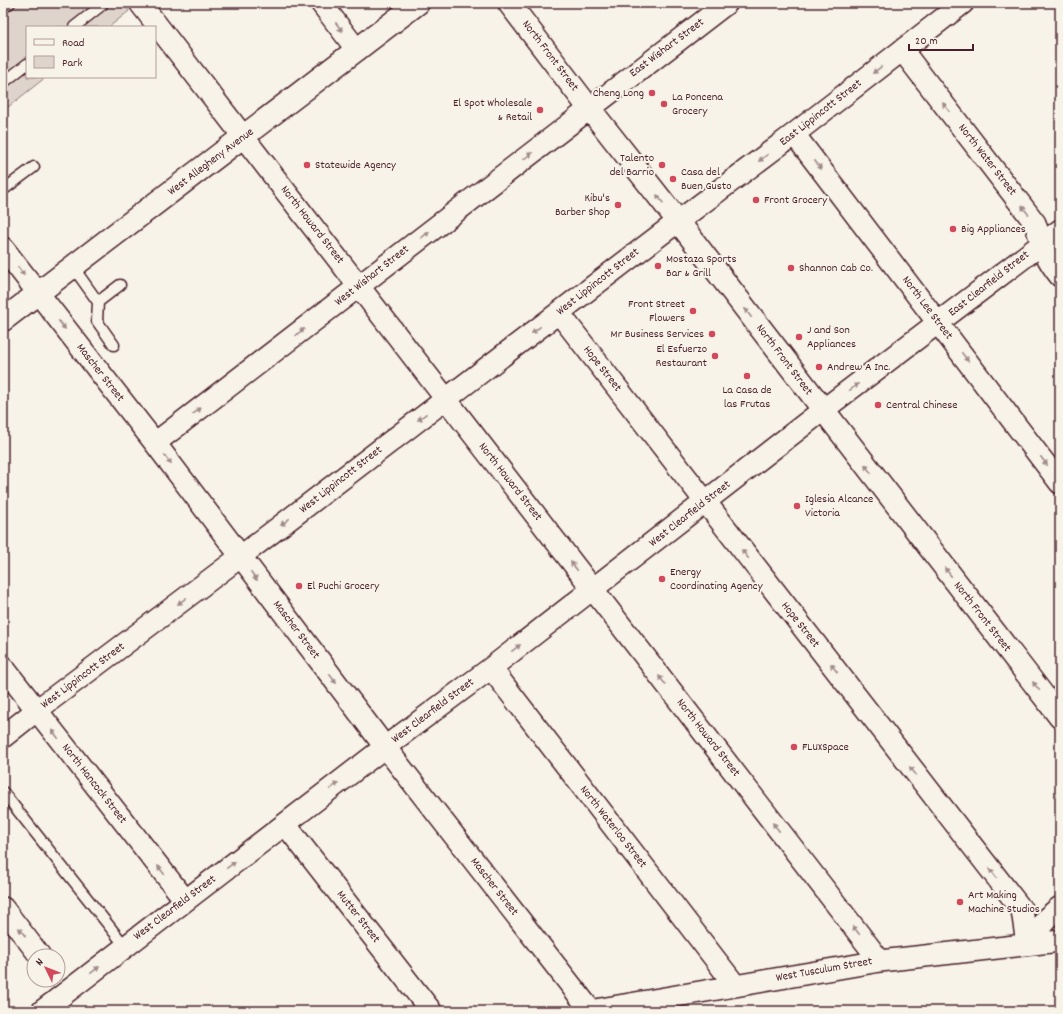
<svg xmlns="http://www.w3.org/2000/svg" width="1063" height="1014" font-family="Dekko,sans-serif">
	<rect width="100%" height="100%" fill="#f7f3e8"/>
	<filter id="ink" filterUnits="userSpaceOnUse"><feTurbulence type="fractalNoise" baseFrequency=".025" numOctaves="2"/><feDisplacementMap in="SourceGraphic" scale="8" xChannelSelector="R" yChannelSelector="G"/><feConvolveMatrix kernelMatrix="1 2 1 2 8 2 1 2 1" color-interpolation-filters="sRGB"/></filter>
	<g filter="url(#ink)">
		<path fill="#ded4cc" stroke="#947a7c" d="M3,3H123L129,11L109,27H27V77H46L3,111Z"/>
		<g fill="none" stroke-linecap="round" stroke-linejoin="round">
			<g stroke="#4a1f2b" stroke-width="13">
				<path id="service" d="M3,8L10,3
					M74,27L102,5
					M3,83L27,64
					M3,190L34,167
					M73,267L98,302L97,321L114,345
					M98,302L120,285
					M3,792L125,946"/>
			</g>
			<g stroke="#4a1f2b" stroke-width="24">
				<path id="minor" d="M140,3L880,961
					M321,3L357,50
					M902,50L1035,223C1042,245 1045,258 1060,276
					M794,134L1060,483
					M3,248L155,443L385,747L591,1011
					M559,313L1022,910L1027,944
					M155,443L727,3
					M3,667L185,900
					M491,668L735,985
					M3,737L37,710L240,557L660,235L794,134L963,3
					M285,824L431,1011
					M3,908L40,956
					M1027,944L1048,917L1060,907
					M42,1011L385,747L491,668L823,410L1060,230
					M589,1011L880,961L1060,941"/>
			</g>
			<g stroke="#4a1f2b" stroke-width="25">
				<path id="tertiary" d="M509,3L589,108L678,221L1060,717"/>
			</g>
			<g stroke="#4a1f2b" stroke-width="25">
				<path id="secondary" d="M3,320L418,3"/>
			</g>
			<use href="#service" stroke="#f7f3e8" stroke-width="10"/>
			<use href="#minor" stroke="#f7f3e8" stroke-width="21"/>
			<use href="#tertiary" stroke="#f7f3e8" stroke-width="22"/>
			<use href="#secondary" stroke="#f7f3e8" stroke-width="22"/>
		</g>
		<defs><path id="oneway-solid" d="M-6-.8H1V-3.2L6.5 0L1 3.2V.8H-6Z"/></defs>
		<g fill="#a0898a">
			<use href="#oneway-solid" transform="translate(339 27) rotate(53)"/>
			<use href="#oneway-solid" transform="translate(877 70) rotate(142)"/>
			<use href="#oneway-solid" transform="translate(946 107) rotate(-128)"/>
			<use href="#oneway-solid" transform="translate(528 156) rotate(-38)"/>
			<use href="#oneway-solid" transform="translate(763 158) rotate(143)"/>
			<use href="#oneway-solid" transform="translate(818 165) rotate(53)"/>
			<use href="#oneway-solid" transform="translate(660 199) rotate(-128)"/>
			<use href="#oneway-solid" transform="translate(1025 210) rotate(-128)"/>
			<use href="#oneway-solid" transform="translate(425 235) rotate(-38)"/>
			<use href="#oneway-solid" transform="translate(21 271) rotate(53)"/>
			<use href="#oneway-solid" transform="translate(748 313) rotate(-127)"/>
			<use href="#oneway-solid" transform="translate(62 325) rotate(52)"/>
			<use href="#oneway-solid" transform="translate(536 330) rotate(143)"/>
			<use href="#oneway-solid" transform="translate(300 332) rotate(-37)"/>
			<use href="#oneway-solid" transform="translate(965 357) rotate(53)"/>
			<use href="#oneway-solid" transform="translate(854 387) rotate(-37)"/>
			<use href="#oneway-solid" transform="translate(197 411) rotate(-37)"/>
			<use href="#oneway-solid" transform="translate(422 417) rotate(142)"/>
			<use href="#oneway-solid" transform="translate(168 460) rotate(53)"/>
			<use href="#oneway-solid" transform="translate(1044 461) rotate(53)"/>
			<use href="#oneway-solid" transform="translate(868 469) rotate(-128)"/>
			<use href="#oneway-solid" transform="translate(285 522) rotate(142)"/>
			<use href="#oneway-solid" transform="translate(745 554) rotate(-128)"/>
			<use href="#oneway-solid" transform="translate(574 566) rotate(-128)"/>
			<use href="#oneway-solid" transform="translate(948 572) rotate(-128)"/>
			<use href="#oneway-solid" transform="translate(254 576) rotate(53)"/>
			<use href="#oneway-solid" transform="translate(182 601) rotate(143)"/>
			<use href="#oneway-solid" transform="translate(516 648) rotate(-38)"/>
			<use href="#oneway-solid" transform="translate(834 668) rotate(-128)"/>
			<use href="#oneway-solid" transform="translate(333 679) rotate(53)"/>
			<use href="#oneway-solid" transform="translate(662 680) rotate(-128)"/>
			<use href="#oneway-solid" transform="translate(1036 686) rotate(-128)"/>
			<use href="#oneway-solid" transform="translate(55 734) rotate(-128)"/>
			<use href="#oneway-solid" transform="translate(913 771) rotate(-128)"/>
			<use href="#oneway-solid" transform="translate(334 786) rotate(-37)"/>
			<use href="#oneway-solid" transform="translate(776 827) rotate(-128)"/>
			<use href="#oneway-solid" transform="translate(231 865) rotate(-37)"/>
			<use href="#oneway-solid" transform="translate(161 870) rotate(-128)"/>
			<use href="#oneway-solid" transform="translate(993 873) rotate(-128)"/>
			<use href="#oneway-solid" transform="translate(856 930) rotate(-128)"/>
			<use href="#oneway-solid" transform="translate(22 932) rotate(-128)"/>
			<use href="#oneway-solid" transform="translate(95 970) rotate(-38)"/>
		</g>
	</g>
	<g fill="#d1495b" stroke="#f7f3e8" stroke-width="1.5">
		<circle cx="652" cy="93" r="4"/>
		<circle cx="664" cy="104" r="4"/>
		<circle cx="540" cy="110" r="4"/>
		<circle cx="307" cy="165" r="4"/>
		<circle cx="662" cy="165" r="4"/>
		<circle cx="673" cy="179" r="4"/>
		<circle cx="756" cy="200" r="4"/>
		<circle cx="618" cy="205" r="4"/>
		<circle cx="953" cy="229" r="4"/>
		<circle cx="658" cy="266" r="4"/>
		<circle cx="791" cy="268" r="4"/>
		<circle cx="693" cy="311" r="4"/>
		<circle cx="712" cy="334" r="4"/>
		<circle cx="799" cy="337" r="4"/>
		<circle cx="715" cy="356" r="4"/>
		<circle cx="819" cy="367" r="4"/>
		<circle cx="747" cy="376" r="4"/>
		<circle cx="878" cy="405" r="4"/>
		<circle cx="797" cy="506" r="4"/>
		<circle cx="662" cy="579" r="4"/>
		<circle cx="299" cy="586" r="4"/>
		<circle cx="794" cy="747" r="4"/>
		<circle cx="960" cy="902" r="4"/>
	</g>
	<g text-anchor="middle" dominant-baseline="central" stroke-width="4" stroke-linejoin="round" paint-order="stroke">
		<g font-size="12" fill="#4a1f2b" stroke="#f7f3e8">
			<text transform="translate(667 48) rotate(-37)">East Wishart Street</text>
			<text transform="translate(550 56) rotate(53)">North Front Street</text>
			<text transform="translate(821 113) rotate(-38)">East Lippincott Street</text>
			<text transform="translate(987 160) rotate(52)">North Water Street</text>
			<text transform="translate(211 162) rotate(-37)">West Allegheny Avenue</text>
			<text transform="translate(312 225) rotate(52)">North Howard Street</text>
			<text transform="translate(372 276) rotate(-38)">West Wishart Street</text>
			<text transform="translate(598 282) rotate(-38)">West Lippincott Street</text>
			<text transform="translate(989 284) rotate(-38)">East Clearfield Street</text>
			<text transform="translate(927 308) rotate(53)">North Lee Street</text>
			<text transform="translate(784 360) rotate(53)">North Front Street</text>
			<text transform="translate(602 369) rotate(52)">Hope Street</text>
			<text transform="translate(100 373) rotate(52)">Mascher Street</text>
			<text transform="translate(341 480) rotate(-38)">West Lippincott Street</text>
			<text transform="translate(510 482) rotate(52)">North Howard Street</text>
			<text transform="translate(690 514) rotate(-38)">West Clearfield Street</text>
			<text transform="translate(982 617) rotate(52)">North Front Street</text>
			<text transform="translate(800 625) rotate(52)">Hope Street</text>
			<text transform="translate(296 630) rotate(53)">Mascher Street</text>
			<text transform="translate(83 676) rotate(-37)">West Lippincott Street</text>
			<text transform="translate(433 711) rotate(-37)">West Clearfield Street</text>
			<text transform="translate(708 738) rotate(52)">North Howard Street</text>
			<text transform="translate(94 784) rotate(52)">North Hancock Street</text>
			<text transform="translate(613 827) rotate(52)">North Waterloo Street</text>
			<text transform="translate(494 887) rotate(52)">Mascher Street</text>
			<text transform="translate(175 908) rotate(-37)">West Clearfield Street</text>
			<text transform="translate(358 917) rotate(52)">Mutter Street</text>
			<text transform="translate(824 970) rotate(-10)">West Tusculum Street</text>
		</g>
		<g font-size="12" fill="#4a1f2b" stroke="#f7f3e8" text-anchor="start">
			<text x="644" y="93" text-anchor="end">Cheng Long</text>
			<text x="672" y="97">La Poncena<tspan x="672" dy="14">Grocery</tspan></text>
			<text x="532" y="103" text-anchor="end">El Spot Wholesale<tspan x="532" dy="14">&amp; Retail</tspan></text>
			<text x="654" y="158" text-anchor="end">Talento<tspan x="654" dy="14">del Barrio</tspan></text>
			<text x="315" y="165">Statewide Agency</text>
			<text x="681" y="172">Casa del<tspan x="681" dy="14">Buen Gusto</tspan></text>
			<text x="610" y="198" text-anchor="end">Kibu's<tspan x="610" dy="14">Barber Shop</tspan></text>
			<text x="764" y="200">Front Grocery</text>
			<text x="961" y="229">Big Appliances</text>
			<text x="666" y="259">Mostaza Sports<tspan x="666" dy="14">Bar &amp; Grill</tspan></text>
			<text x="799" y="268">Shannon Cab Co.</text>
			<text x="685" y="304" text-anchor="end">Front Street<tspan x="685" dy="14">Flowers</tspan></text>
			<text x="807" y="330">J and Son<tspan x="807" dy="14">Appliances</tspan></text>
			<text x="704" y="334" text-anchor="end">Mr Business Services</text>
			<text x="707" y="349" text-anchor="end">El Esfuerzo<tspan x="707" dy="14">Restaurant</tspan></text>
			<text x="827" y="367">Andrew A Inc.</text>
			<text x="747" y="390" text-anchor="middle">La Casa de<tspan x="747" dy="14">las Frutas</tspan></text>
			<text x="886" y="405">Central Chinese</text>
			<text x="805" y="499">Iglesia Alcance<tspan x="805" dy="14">Victoria</tspan></text>
			<text x="670" y="572">Energy<tspan x="670" dy="14">Coordinating Agency</tspan></text>
			<text x="307" y="586">El Puchi Grocery</text>
			<text x="802" y="747">FLUXSpace</text>
			<text x="968" y="895">Art Making<tspan x="968" dy="14">Machine Studios</tspan></text>
		</g>
	</g>
	<rect width="1063" height="1014" fill="none" stroke="#f7f3e8" stroke-width="16"/>
	<rect x="8" y="8" width="1047" height="998" fill="none" stroke="#4a1f2b" stroke-width="1.5" filter="url(#ink)"/>
	<rect x="26" y="26" width="130" height="52" fill="#f7f3e8" stroke="#b29e9c"/>
	<rect x="34" y="39" width="20" height="6" fill="#f7f3e8" stroke="#b29e9c"/>
	<text x="62" y="46" font-size="12" fill="#4a1f2b">Road</text>
	<rect x="34" y="56" width="20" height="12" fill="#ded4cc" stroke="#b29e9c"/>
	<text x="62" y="66" font-size="12" fill="#4a1f2b">Park</text>
	<g transform="translate(46 968) rotate(313)"><circle r="19" fill="#f7f3e8" stroke="#b29e9c"/>
	<path d="M0-3L7 15L0 10L-7 15Z" fill="#d1495b"/>
	<text y="-6" font-size="11" font-weight="bold" text-anchor="middle" fill="#4a1f2b">N</text>
	</g>
	<path d="M909 44v6h64v-6" fill="none" stroke="#4a1f2b" stroke-width="2"/>
	<text x="915" y="44" font-size="12" fill="#4a1f2b" stroke="#f7f3e8" stroke-width="3" paint-order="stroke">20 m</text>
</svg>
